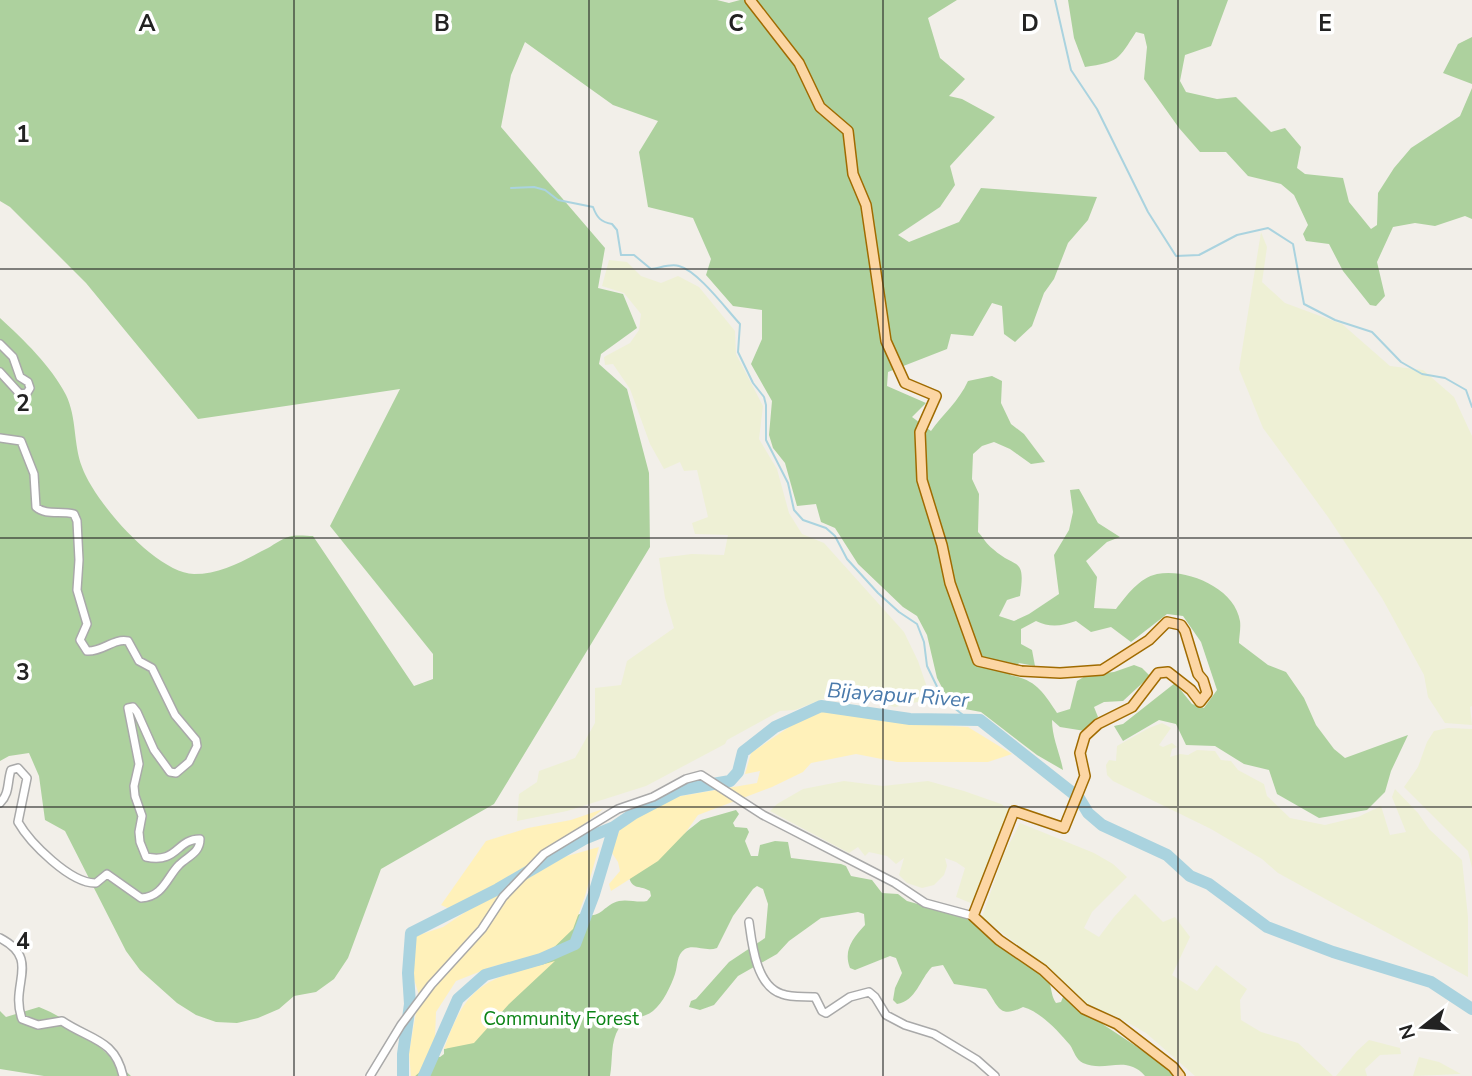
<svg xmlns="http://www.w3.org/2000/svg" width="1472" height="1076" font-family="'Nunito Sans',sans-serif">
	<rect width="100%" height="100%" fill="#f2efe9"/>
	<path fill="#eef0d5" d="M1261,232L1267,247L1262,282L1285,303L1342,324L1390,366L1423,370L1454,397L1472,436V706L1470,707L1472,725L1445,723L1428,697L1424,675L1382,598L1328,517L1263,428L1239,369Z
		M609,260L627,262L641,276L661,283L678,276L699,287L735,331L736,354L763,406L759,439L777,469L789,513L802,534L824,543L904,632L918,661L931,699L895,707L860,697H843L823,699L795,710L780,711L727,740L725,744L646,786L567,811L517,821L519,794L537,782L539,771L575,758L595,723V688L621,685L627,661L674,628L665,598L659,558L692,554L724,555L728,535L695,534L692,523L708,517L697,470L684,471L680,462L664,469L650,444L630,389L613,364L605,365L604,357L630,343L639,330L641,314L624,293L602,286Z
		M1162,723L1171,728L1159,745L1163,747L1172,743L1177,747L1172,749L1170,757L1180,754L1188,755L1197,750L1215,751L1221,760L1231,761L1238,770L1264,784L1267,796L1290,818L1325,825L1358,817L1381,806L1390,835L1406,832L1392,797L1395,789L1418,813L1429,829L1462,860L1468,917V977L1278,873L1262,859L1211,829L1113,781L1107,775L1106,765L1109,760L1116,761L1117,746L1149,728Z
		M1448,728L1472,729V868L1468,851L1404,787L1418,767L1427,742L1434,731Z
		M844,781L883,786L928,781L964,791L1001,804L1011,811L973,904L956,897L965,868L956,862L945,858L947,866L944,875L934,885L922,888L907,883L899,875L904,858L896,864L887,856L869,852L865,856L858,847L849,853L770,811L777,804L803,789Z
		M1020,823L1094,853L1113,864L1127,877L1092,912L1084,928L1099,937L1114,917L1135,894L1163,922L1175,917L1190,937L1172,975L1197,991L1216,965L1247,989L1240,1000L1241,1020L1261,1032L1298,1043L1333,1076H1195L1146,1033L1118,1017L1084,1005L1052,972L982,917L1004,854Z
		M1369,1040L1400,1048L1401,1054L1380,1055L1365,1069L1367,1076H1336L1357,1051Z
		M1419,1057L1439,1062L1461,1074L1413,1076Z"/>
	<path fill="#add19e" d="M0,0H717L729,3L740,0H957L928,18L940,58L965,79L949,96L962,99L995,117L950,166L955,185L940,207L898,235L909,242L959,222L981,188L1097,197L1088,220L1068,243L1054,279L1044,293L1032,326L1015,342L1004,334L1002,306L992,303L973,336L951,334L947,349L888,372L887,386L926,403L912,417L931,431C943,414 959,401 968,381L992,376L1002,381L1001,403L1011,424L1024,434L1045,462L1031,464L1010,449L994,442L982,446L973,454L972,479L979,494L978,532C983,537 987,545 993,549C1016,570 1026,555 1020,596L1007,600L999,616L1014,621L1029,614L1059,594L1054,555L1069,530L1073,512L1070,490L1079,489L1098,523L1120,537L1107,542L1086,561L1097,577L1094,608L1116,609C1127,595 1139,578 1157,574C1187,568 1235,588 1240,621C1241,628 1239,637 1239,643L1268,665L1286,672L1304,698L1316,725L1334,749L1345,758L1408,735L1391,771L1385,792L1367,810L1319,818L1277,794L1269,770L1244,764L1215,746L1186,745L1176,724L1159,720L1123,741L1114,726L1123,724L1175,683L1192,704L1204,708L1217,690L1201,642L1183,616L1167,614L1131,642L1111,627L1091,632L1076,621C1062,626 1050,628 1036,621L1021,629V644L1032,650L1035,666L1019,663L1010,675C1036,680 1043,692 1057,713L1070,709L1077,681L1087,675L1114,672L1134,665L1142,668L1150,676L1123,701L1104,702L1094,707L1098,717L1085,731L1060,727L1052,720C1052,738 1060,753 1063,770L1037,755L981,712L965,709L947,697L937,678L927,635L917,616L903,607L858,564L835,528L821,522L816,504L797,506L785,463L773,448L769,435L772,401L751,364L762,339V310L733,306L706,275L711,259L693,218L648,207L639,152L658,121L613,105L525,42L511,75L501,127L605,248L598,288L623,294L637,328L601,354L599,364L627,389L649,473L650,547L494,804L381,869L348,958L334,979L316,992L294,996L279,1009L258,1018L237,1023L216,1022L196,1015L177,1003L140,970L126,951L65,831L45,820L39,776L29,753L9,756L0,761V318C24,340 51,366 66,395C77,418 73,443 82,467C94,501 156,573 194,574C222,574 244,560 268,548C275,544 284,537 292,536C299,535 307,536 313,536L414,686L433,679V654L330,526L400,389L198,419L86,283L10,207L0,201Z
		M1068,0H1228L1211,46L1185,55L1180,81L1186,92L1217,99L1236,97L1271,132L1285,128L1301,147L1297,168L1305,174L1343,178L1349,202L1371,229L1377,225L1378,193L1394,168L1411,148L1460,116L1472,88V219L1465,216L1435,226L1415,223L1393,227L1377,262L1385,296L1376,306L1370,305L1343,271L1329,244L1306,241L1303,234L1308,225L1294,195L1281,184L1248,176L1226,152H1200L1179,128L1144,79L1147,47L1144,34L1136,32C1118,60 1119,62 1085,67L1074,38Z
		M1472,37V84L1443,73L1458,44Z
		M736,810L739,814L733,823L735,827L747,828L749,832L745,841L751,856H758L760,845L775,841L788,842L791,858L841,864L846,866L851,876L872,880L882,893L898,894L907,901L968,918L987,935L1043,974C1054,985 1049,992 1056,1003L1061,1002L1063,997L1069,999L1096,1017L1104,1025L1166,1066L1174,1076H1145C1126,1054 1106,1073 1083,1063C1076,1060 1074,1051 1070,1045C1058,1031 1041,1012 1023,1007C998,1020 998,1004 986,989L954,984L943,965L932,967C920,979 916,1001 897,1004L893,1000L895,988L902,973L896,958L890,956L855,970L850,968C843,950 853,938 865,925L864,914L858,912L821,918L789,941L777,954L738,976L714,1005L700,1010L689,1007L691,1001L696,999L729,962L765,938L768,904L763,889L757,886L753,889L733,916L717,948C706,952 694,944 685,949C676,955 678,965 675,974C671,986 663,1003 653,1011C643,1019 628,1017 619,1028C610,1042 613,1060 610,1076H415L429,1056L440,1057L444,1054V1049L456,1045L510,994L529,966L579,914C603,920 601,906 619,901C628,899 638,903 647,901L651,896L650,891C640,885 632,890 629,877L701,820Z
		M39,1007C75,1021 103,1050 131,1076H44L0,1069V1011L6,1017Z"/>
	<path fill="#fff1ba" d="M824,711L906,723L968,727L1012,754L988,762H897L856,754L811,763L803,772L772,787L698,815L686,832L658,861L611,891L609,884L620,871L618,862L610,850L623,823L640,803L757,783L760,771L745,774L751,753L795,723Z
		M603,809L534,865L499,887L484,891L450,909L441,905L486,841L528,828L571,820Z
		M599,847L585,896L573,929L545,956L494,966L456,981L436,1012L435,1038L420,1072L415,1076H411L409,1053L419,995L413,976L416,936L443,927L467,911L515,886L564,857Z
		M555,961L509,1004L474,1043L444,1049C468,979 489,979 555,961Z"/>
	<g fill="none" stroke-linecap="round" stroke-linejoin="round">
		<path stroke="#aad3df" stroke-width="2" d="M1055,0L1071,70L1097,109L1148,212L1176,256L1199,255L1237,235L1268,228L1293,244L1304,304L1335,320L1372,332L1401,362L1422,374L1445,378L1466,390L1472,407
			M511,188L534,187L545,190L558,200L593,207C597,218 601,222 612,224L617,230L621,255H634L651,269C660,268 671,263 679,266C698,271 726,309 740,324L738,352L753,383L764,397L766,405V440L788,483L794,510L803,520L826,528L835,536L847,559L878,593L899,612L917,624L924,642L927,666L943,699L963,715L980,720"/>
		<path stroke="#aad3df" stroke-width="12" d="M403,1076V1054L410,1004L408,973L411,933L498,889L584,839L614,827
			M424,1076L458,999L485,975L541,959L575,944L594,894L614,827L633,814L679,790L730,781L738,772L743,752L775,727L821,706L910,719L980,720L1079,798L1088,813L1102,825L1167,855L1190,876L1209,884L1267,927L1333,952L1431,982L1472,1009"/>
		<g stroke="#a9a9a9" stroke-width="10">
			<path id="minor" d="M0,344L13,357L20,377L28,382L30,388L27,393L20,394L0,372
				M0,438L21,441L34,474L36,507C46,516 61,510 74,514L77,521L79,560L77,590L87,624L80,640L87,651C103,652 113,638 128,641L139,661L152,668L175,715L196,740L197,746L189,762L176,773L170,772L154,750L137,712L133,707L128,708L139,764L134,786L135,796L142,816L139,832L140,842L146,857C178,864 176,839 200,839C200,853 188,856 179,865C167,877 163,897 141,898L107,874L96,883C71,884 30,843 18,822L27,778L18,768L11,770C7,782 10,793 0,803
				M749,922C752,944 756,986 782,994C792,998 805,996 815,997L822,1011L826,1013L850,997L869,992L875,997L886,1015L905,1025L934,1034L977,1060L995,1076
				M0,938C42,960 9,984 22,1019L38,1025L62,1021C90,1040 115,1039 123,1076
				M370,1076L401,1025L431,985L482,929L503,897L544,854L618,809L653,797L686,779L701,775L763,815L895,883L925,903L973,916"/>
		</g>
		<g stroke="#a06b00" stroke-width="12">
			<path id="major" d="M750,0L799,63L820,107L848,131L853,174L866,205L886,341L905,383L936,396L920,432L922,480L942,545L950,583L978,661L1021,671L1060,673L1102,670L1149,640L1167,622L1181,625L1185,631L1198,674L1203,680L1207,693L1200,702L1191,690L1168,672L1158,673L1132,707L1098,724L1085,736L1080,753L1085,776L1064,828L1014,811L973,916L999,940L1043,970L1084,1009L1117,1024L1173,1067L1180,1076"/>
		</g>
		<use href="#minor" stroke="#fff" stroke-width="7"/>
		<use href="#major" stroke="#fcd6a4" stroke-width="9"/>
	</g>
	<path fill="none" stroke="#222" stroke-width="2" stroke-opacity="0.55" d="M294,0V1076M589,0V1076M883,0V1076M1178,0V1076M0,269H1472M0,538H1472M0,807H1472"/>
	<g text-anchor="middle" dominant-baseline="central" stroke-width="7" stroke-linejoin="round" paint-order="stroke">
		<g font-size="19" fill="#0c8416" stroke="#fff">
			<text x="561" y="1019">Community Forest</text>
		</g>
		<g font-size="21" font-style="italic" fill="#4a7aab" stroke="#fff">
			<text transform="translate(898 695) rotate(4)">Bijayapur River</text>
		</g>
	</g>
	<g font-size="23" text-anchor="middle" font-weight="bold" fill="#222" stroke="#fff" stroke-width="7" stroke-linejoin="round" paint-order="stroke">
		<text x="147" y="31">A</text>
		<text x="442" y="31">B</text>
		<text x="736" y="31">C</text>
		<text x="1030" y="31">D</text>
		<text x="1325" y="31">E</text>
		<text x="23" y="142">1</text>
		<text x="23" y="411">2</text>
		<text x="23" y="680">3</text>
		<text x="23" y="949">4</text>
	</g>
	<g transform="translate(1423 1027) rotate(253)" stroke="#ffffff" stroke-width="5" paint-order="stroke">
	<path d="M0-5L12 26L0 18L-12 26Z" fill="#222222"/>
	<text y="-10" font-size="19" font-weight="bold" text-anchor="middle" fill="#222222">N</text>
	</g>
</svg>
